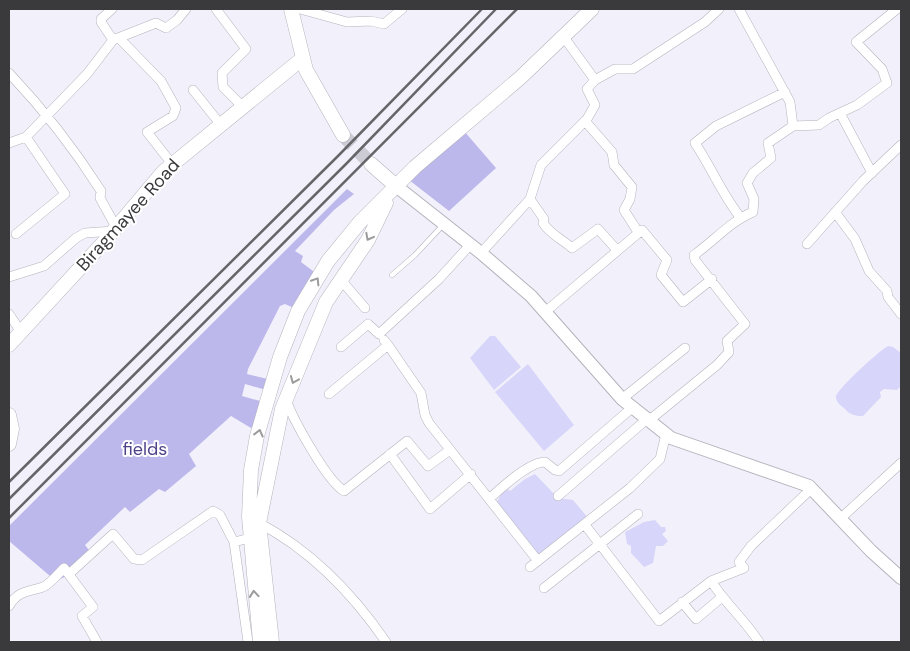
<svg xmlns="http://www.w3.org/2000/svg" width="910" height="651" font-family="'DM Sans',sans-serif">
	<rect width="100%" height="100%" fill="#f2f1fb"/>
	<path fill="#bcb8ec" d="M464,131L496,168L449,211L409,180Z
		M347,189L354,194L334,210L295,251L303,256L301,262L313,271V276L294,308L285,304L280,306L248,369L247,374L268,379L266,390L245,384L242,396L260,401L256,422L251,428L231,416L189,454L196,466L165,492L159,489L130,512L125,507L85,545L92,554L70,575L57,580L50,576L9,541V526Z"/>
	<path fill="#d7d5f9" d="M490,336H495L521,367L494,390L470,358Z
		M888,346L893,347L901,353V386L897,390L884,389L880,392L881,397L863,416C855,416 850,415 845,409C842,406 836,403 836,397C836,390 880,350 888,346Z
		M528,364L574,425L544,451L495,392Z
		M535,474L558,498L573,500L589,519L540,557L496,504L501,494L508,489L510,491L525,479Z
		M655,520L661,527H665L666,531L662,534L668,541L663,546H656L653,563L644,567L631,553V546L627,544L625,532L644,522Z"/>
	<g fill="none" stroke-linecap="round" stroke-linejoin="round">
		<path stroke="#cdccd5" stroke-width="14" stroke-dasharray="14 7" stroke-linecap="butt" d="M343,135L371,164"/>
		<g stroke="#b3b3bc" stroke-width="5.5">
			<path id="service" d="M392,275L415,255L443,225"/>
		</g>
		<g stroke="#b3b3bc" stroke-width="10">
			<path id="minor" d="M112,9L101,19V22L113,40
				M216,9L246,49L222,73L223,87L243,107
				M300,9L347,22L371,21L384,24L402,9
				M739,9L790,102L793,126
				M563,36L595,80
				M119,38L161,81L176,108L173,116L147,132L172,164
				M9,73C45,111 73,147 101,191L100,198L116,227
				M193,90L221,125
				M840,113L872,173
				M585,121L612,152L614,165L632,187L630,199L624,210L638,232
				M9,143L26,137L87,74L113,40L156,23L166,28L177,20L186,9
				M530,199L544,219L543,223C551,235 562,239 572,248L598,229L617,250
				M835,212L855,239L869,271L887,291L888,297L901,314
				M740,217C722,194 711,167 695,143L716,126L785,92
				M16,234L65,194L26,137
				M807,244L863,181L901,145
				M481,253L530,199L541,165L587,119L595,105L587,89L595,80L615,69H633L705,22L719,9
				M9,277L44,266L76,238L85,233L114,231
				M341,280L365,308
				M545,312L642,230L667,260L661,275L683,302L712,279
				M9,314L21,332
				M388,345L421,393L425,415L429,423L538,561
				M341,347L368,324L379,334L439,279L470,245
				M329,394L388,345L384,340
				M286,399C292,418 327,481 344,491L407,441L428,466L450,450
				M622,399L685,348
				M645,417L652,418L717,365L729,352L727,341L745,324L695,260L694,255C714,241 731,221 753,212L754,199L747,183L753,173L771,158L768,143L793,126L819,125L829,118L857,105L887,83L882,69L856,42L897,9
				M390,454L430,509L471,474
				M558,496L647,419
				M489,499C501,488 529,462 545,462L555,470L559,471L633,407
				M840,519L901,463
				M259,523C312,551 353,594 386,642
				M585,525L659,621L711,581
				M234,542L248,642
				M530,567L630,488L660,459L666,434
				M69,574L113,534L134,559L142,560L213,511L220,515L234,542L250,538
				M544,588L638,514
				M682,602L696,619L722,597
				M9,606C18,590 29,592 43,587C50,584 58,574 64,568L93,607L82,616L97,642
				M759,642C745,620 725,603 711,581L744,568L739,562L751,546L811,489"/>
		</g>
		<g stroke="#b3b3bc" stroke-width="14">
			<path id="secondary" d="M396,186L481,253L531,296L622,399L671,438L809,486L871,551L901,578"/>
		</g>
		<g stroke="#b3b3bc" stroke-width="15">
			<path id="primary" d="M291,9L306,70L343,135
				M371,164L396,186
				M9,345L104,242L163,172L303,58
				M9,415L12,429L9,444
				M260,642L249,517L251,470L257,436L280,357L298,311L328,261L360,222L415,167L520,78L592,9
				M272,642L259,523L282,409L326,302L368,240L386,203"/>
		</g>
		<use href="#service" stroke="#fff" stroke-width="4.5"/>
		<use href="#minor" stroke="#fff" stroke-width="9"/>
		<use href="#secondary" stroke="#fff" stroke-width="12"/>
		<use href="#primary" stroke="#fff" stroke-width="14"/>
		<path stroke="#66666a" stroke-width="2.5" d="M9,482L339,155L482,9
			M9,499L347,163L496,9
			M9,518L517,9"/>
	</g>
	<defs><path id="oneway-chevron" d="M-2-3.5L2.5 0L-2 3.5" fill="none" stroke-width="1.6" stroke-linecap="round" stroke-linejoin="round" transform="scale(1.25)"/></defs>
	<g stroke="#9c9c9e">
		<use href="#oneway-chevron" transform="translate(369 237) rotate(118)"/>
		<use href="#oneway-chevron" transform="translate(316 281) rotate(-58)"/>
		<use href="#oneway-chevron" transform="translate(294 380) rotate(113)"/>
		<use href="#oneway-chevron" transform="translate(259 433) rotate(-76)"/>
		<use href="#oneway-chevron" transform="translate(254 594) rotate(-95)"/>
	</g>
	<g text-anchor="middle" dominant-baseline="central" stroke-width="4" stroke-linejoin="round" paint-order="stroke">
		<g font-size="18" fill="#3a3a3d" stroke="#fff">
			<text transform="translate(128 215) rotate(-48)">Biragmayee Road</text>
		</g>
		<g font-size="18" fill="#4f448a" stroke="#fff">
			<text x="145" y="449">fields</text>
		</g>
	</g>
	<rect width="910" height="651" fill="none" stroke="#3a3a3d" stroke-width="20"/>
</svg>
